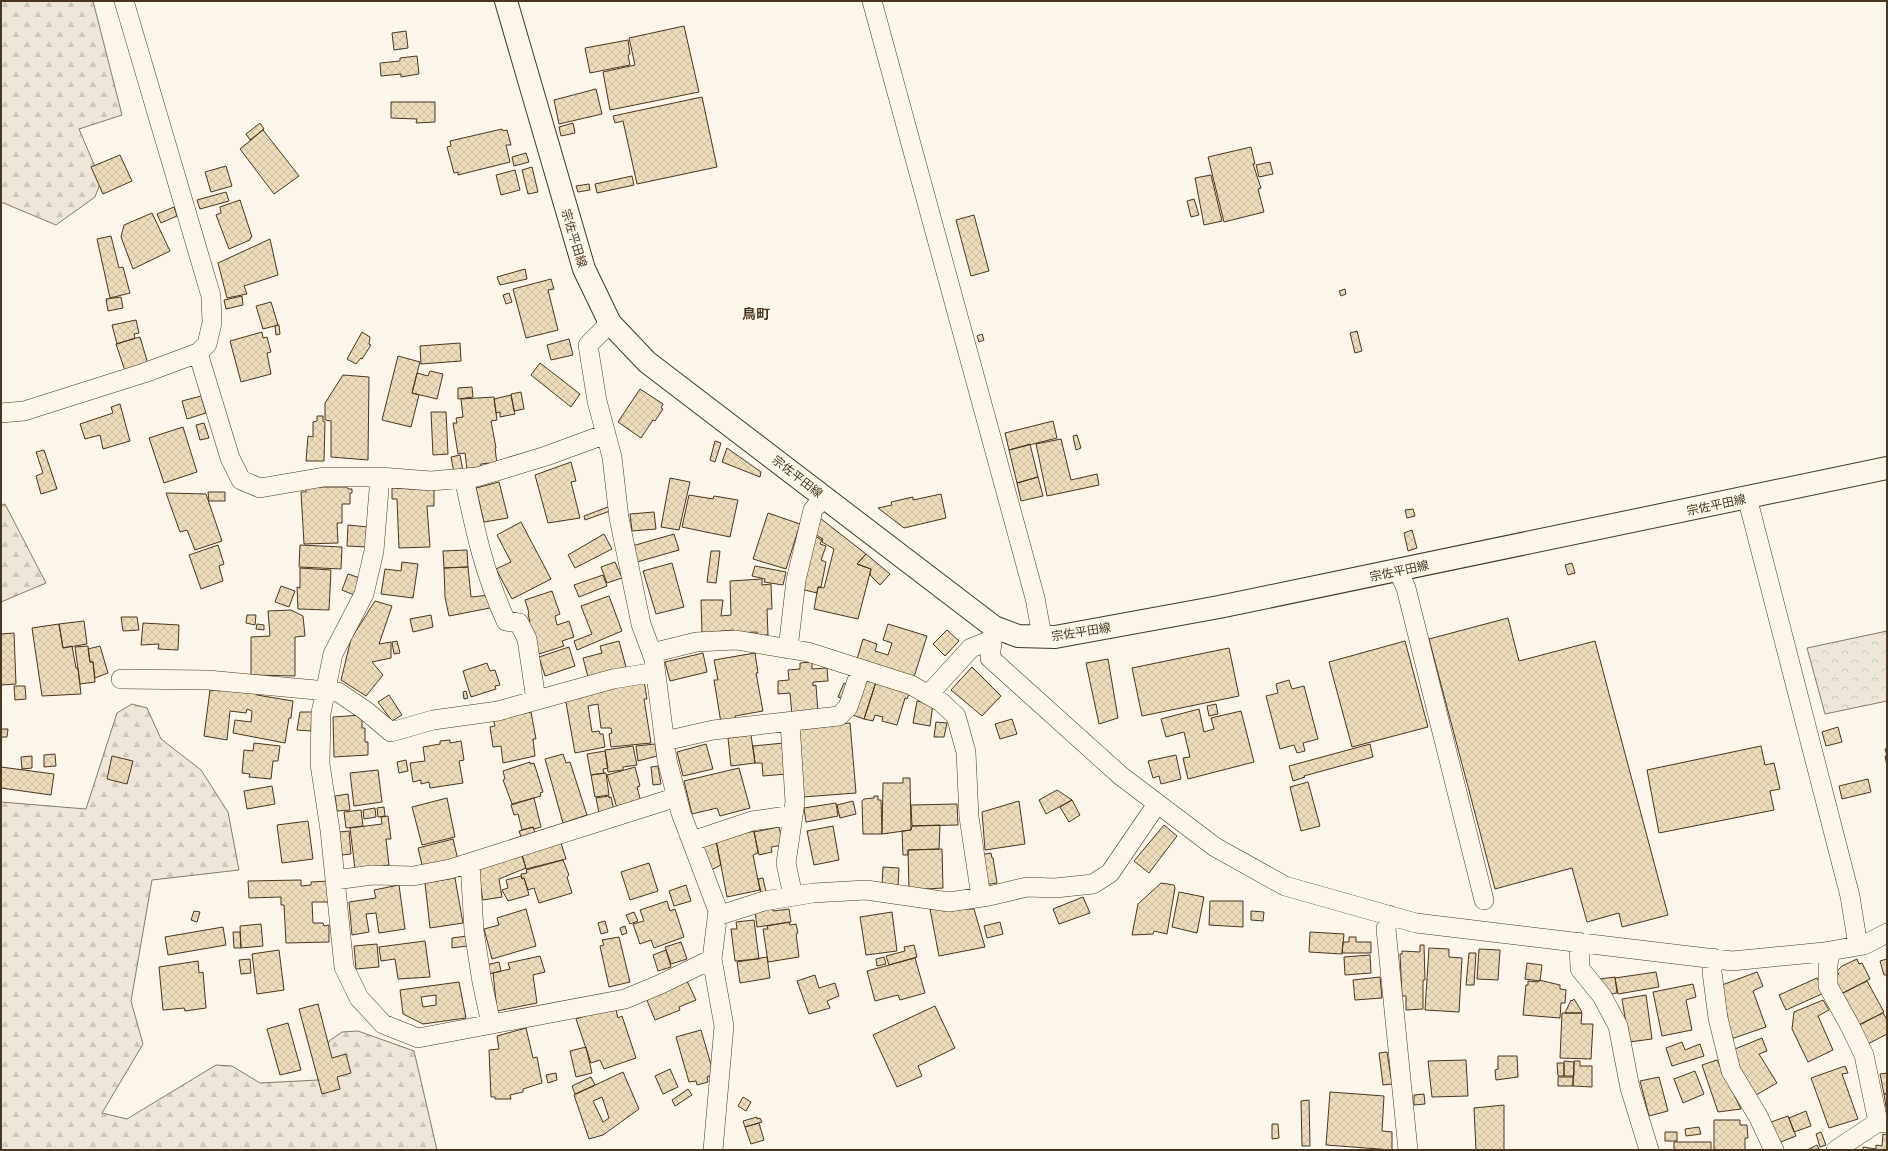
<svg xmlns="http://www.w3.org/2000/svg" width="1888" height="1151" font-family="Barlow,'Noto Sans JP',sans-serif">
	<defs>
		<pattern id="forest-firs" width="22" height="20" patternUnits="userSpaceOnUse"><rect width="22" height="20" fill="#ede6d9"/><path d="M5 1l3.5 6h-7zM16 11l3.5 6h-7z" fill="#cdc6ba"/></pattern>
		<pattern id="park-crowns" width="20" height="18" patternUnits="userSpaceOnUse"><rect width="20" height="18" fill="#ede6d9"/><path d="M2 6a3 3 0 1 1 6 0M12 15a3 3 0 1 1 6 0" fill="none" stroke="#cdc6ba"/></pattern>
		<pattern id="building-cross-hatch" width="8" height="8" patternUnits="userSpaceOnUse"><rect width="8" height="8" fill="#ecdcbc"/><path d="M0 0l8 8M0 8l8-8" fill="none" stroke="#ccbda1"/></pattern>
	</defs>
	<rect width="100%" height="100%" fill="#fbf6e9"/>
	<path fill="url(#forest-firs)" stroke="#887966" d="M1,1H93L122,115L79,129L101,181L95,197L56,225L1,202Z
		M5,504L46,583L1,602V505Z
		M132,704L147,708L161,739L201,770L228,812L239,870L152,880L131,1001L143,1044L102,1113L127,1119L216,1065L232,1066L260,1083L318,1080L329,1041L342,1032L358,1031L414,1051L437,1150H1V802L86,809L117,713Z"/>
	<path fill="url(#park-crowns)" stroke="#887966" d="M1887,631V701L1825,714L1807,648Z"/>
	<path fill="url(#building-cross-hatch)" stroke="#4a3520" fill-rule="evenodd" d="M684,26L699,92L610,110L603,72L635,65L629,38Z
		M406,31L408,48L394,50L392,33Z
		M628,40L630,54L628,55L630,65L590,73L585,48Z
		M417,56L419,74L401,77V74L381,76L380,63L400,61V58Z
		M596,89L602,114L559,124L554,100Z
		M702,97L717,167L637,184L623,121L615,123L613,116Z
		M391,102H435V122L416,123L417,119L391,118Z
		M260,123L264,129L250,140L246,134Z
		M573,123L575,133L561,136L559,127Z
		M502,129L503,131L507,130L511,145H506L510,162L458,175V172L454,173L447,147L451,146L450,141Z
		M263,130L299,176L274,194L240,149Z
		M1251,147L1255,164H1253L1261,188L1258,189L1264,212L1224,222L1208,157Z
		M526,153L529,162L514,166L512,157Z
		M120,155L132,181L103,194L91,167Z
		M1270,162L1273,174L1259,177L1256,165Z
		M226,166L232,186L211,192L205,172Z
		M532,167L538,192L528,194L522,170Z
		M515,170L520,190L501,195L496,175Z
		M1211,175L1222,221L1204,225L1195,178Z
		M632,176L634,185L597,193L595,184Z
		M589,184L590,190L578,192L576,186Z
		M226,192L229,201L200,209L197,200Z
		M1194,199L1199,215L1191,217L1187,201Z
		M240,200L252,237L250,238V240L229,249L216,215L221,213L220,207Z
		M174,207L177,216L161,223L157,214Z
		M152,213L170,251L133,269L121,237L124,225Z
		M974,215L989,271L971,276L956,220Z
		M111,236L119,268L123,267L130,293L110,298L97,239Z
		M270,239L278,275L244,286L247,294L227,298L218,263Z
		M525,269L527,279L500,285L497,277Z
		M551,279L554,289L548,290L558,330L526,338L513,289Z
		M1345,289L1346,294L1341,296L1339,291Z
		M509,293L512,302L506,304L503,295Z
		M242,296L243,305L226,309L224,300Z
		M121,297L123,308L108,311L106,299Z
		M271,302L278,325L263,329L256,306Z
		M136,320L139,333L134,334L135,338L117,344L112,325Z
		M279,325L280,334L276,335L275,326Z
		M1357,331L1362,351L1355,353L1350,333Z
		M262,332L263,338L267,337L271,352L267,353L271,374L241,382L230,341Z
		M362,332L370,337L369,344L371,345L362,359L361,358L356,364L347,359Z
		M982,334L984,340L979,342L977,336Z
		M140,337L148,364L125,371L116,344Z
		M569,339L573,355L551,360L547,345Z
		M460,343L461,361L421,364L420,346Z
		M398,356L420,362L412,393L419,395L411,427L382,420Z
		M540,363L580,394L571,407L531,375Z
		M430,371L443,374L437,399L412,393L417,373L428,376Z
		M343,375L369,377L368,460L331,457V421L325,420V403Z
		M472,387L473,397L458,399V388Z
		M640,389L663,404L661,408L663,409L655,421L653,420L641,438L618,422Z
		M521,392L524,409L514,411L511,394Z
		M511,395L515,414L500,417V412L496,413L494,399Z
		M201,396L206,413L187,419L182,401Z
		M494,397L497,420L491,421L496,448H495L497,464L490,465L489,463L481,464V467L467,469L465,453L458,454L453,423H457L456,418L463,417L461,399Z
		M120,404L130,441L103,449L100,435L85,439L80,424L113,413L111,407Z
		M431,412H446L448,454L433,455Z
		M317,416H323V421L325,422L324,461H306L308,436L313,437V422L317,421Z
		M1053,421L1057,438L1009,450L1005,433Z
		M204,423L209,438L200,440L196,425Z
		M183,427L197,472L164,483L149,438Z
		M1077,435L1081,448L1076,450L1073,436Z
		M1061,439L1071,480L1097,474L1099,485L1047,496L1036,444Z
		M715,441L721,443L715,462L710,460Z
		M1030,444L1038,477L1017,483L1009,450Z
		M727,448L761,472L760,477L722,462Z
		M44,450L57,489L41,494L36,476L43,473L36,452Z
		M460,455L463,471L454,473L451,457Z
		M571,462L576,481L571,482L580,518L548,523L535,475Z
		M1038,477L1043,496L1021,501L1017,483Z
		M670,478L690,482L679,530L661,527Z
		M499,482L508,518L484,522L476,488Z
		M306,487H347L348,489H352V493H350V504H342V523H337L338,543L304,544L301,492H306Z
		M392,488L434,490V506H427L430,547L399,548L397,499H392Z
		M208,492H225V501H209Z
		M166,493L206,494L222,541L195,550L187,530L180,532Z
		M941,494L946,518L904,528L878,508L892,505L891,502L913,497V500Z
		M689,495L713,499L714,496L738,500L730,537L682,527Z
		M608,507L610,511L585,520L584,516Z
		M1413,509L1415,516L1407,518L1405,510Z
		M654,512L656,529L632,531L630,514Z
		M768,513L800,524L786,569L753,559Z
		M820,518L866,554L857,564L871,569L858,619L814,609L818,587L824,588L834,549L822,542L823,539L813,533Z
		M521,522L551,579L512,599L496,569L511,562L497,535Z
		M348,525L368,527L367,547L347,546Z
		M1412,530L1417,548L1408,551L1404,533Z
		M604,534L612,549L575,568L568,555Z
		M674,534L679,550L637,562L632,546Z
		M811,534L822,540L820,544L826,546L821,560L826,562L821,587H818L817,593L801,589Z
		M218,545L224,564L219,566L223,581L201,589L189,555Z
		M300,545L342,547L341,569L299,567Z
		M467,550L468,567L444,568L443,551Z
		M711,551H720L716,583L707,582Z
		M866,554L890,574L880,585L870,575L871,569L857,564Z
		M402,562L418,564L413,598L381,594L385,569L401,571Z
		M615,562L622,578L607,583L601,567Z
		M672,563L684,607L656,614L643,571Z
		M1572,563L1575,573L1568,575L1565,565Z
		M755,566L786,572L783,585L764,582L765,579L752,576Z
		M468,567L471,597L490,595L495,607L449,616L445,597L444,568Z
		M300,568L331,570L329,610L298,609L297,587L300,588Z
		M348,574L360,578L354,595L342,590Z
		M603,575L607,586L579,597L574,585Z
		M762,579V585L771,584L772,609H767L768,635L757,636V632L734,633V630L702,633L701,600H723L721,616L731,615L730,581Z
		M281,586L295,591L289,607L275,602Z
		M552,591L560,614L555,616L557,625L569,621L574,637L562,641L564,646L539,654L528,623L530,622L528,614L529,613L525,600Z
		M609,596L622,631L577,650L574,641L592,634L581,606Z
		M375,601L392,606L379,644L391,642V658L372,662L383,675L366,696L341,680L351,639Z
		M291,610L303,616L305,636L295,637V676L251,675V637L270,636L268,611Z
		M247,615H256L255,625L246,623Z
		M431,615L433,627L413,632L410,619Z
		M121,617H137L139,630L123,631Z
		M1508,618L1519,661L1595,641L1668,915L1622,927L1619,913L1587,922L1572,868L1495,889L1429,639Z
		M84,621L87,644L63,648L59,624Z
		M143,623L179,625L178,650L158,649L159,644L141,645Z
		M59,624L63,648L72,646L76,668H78L81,694L42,696L32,628Z
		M257,624L264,625V630L256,629Z
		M888,624L927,636L914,677L857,659L863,639L877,644L875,651L888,655L892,643L883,640Z
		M947,630L959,641L945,656L933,644Z
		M14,633L16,684L1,685V634Z
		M397,641L400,653L394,654L392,642Z
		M619,641L626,667L588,677L583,658L602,653L600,646Z
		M1405,641L1428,727L1352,747L1329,662Z
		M88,646L90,662H93L95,682L80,684L75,647Z
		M100,646L108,673L95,678L93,662H90L88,649Z
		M569,647L575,666L545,676L539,657Z
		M1229,648L1239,696L1142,716L1132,668Z
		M703,653L707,672L670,681L665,662Z
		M755,653L758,673H756L763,711L735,716L736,720L721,723L714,680H718L714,660Z
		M1108,659L1118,718L1099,724L1086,663Z
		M812,662V669L827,668L828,681L813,682V686L816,685L818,713L792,715L790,693L778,694V681L789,680L788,670L800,669V663Z
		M487,663L490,671L495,670L500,685L495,686L496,689L471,697L463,671Z
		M972,667L1001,696L982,716L951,690Z
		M864,679L876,682L864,719L850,714Z
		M1289,680L1292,689L1304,686L1318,739L1303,743L1305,751L1297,753L1294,745L1280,749L1266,696L1278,693L1276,684Z
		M644,681L647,699H644L651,743L611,747L609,734L612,733L611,728H601L598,704L588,706L592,732L599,731L600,734H603L605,747L575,753L565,697Z
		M876,682L910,691L907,699L905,698L897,725L882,721L883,717L875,715L873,721L864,719Z
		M844,683L849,686L844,699L838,697Z
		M14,686H25L26,699L15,700Z
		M220,689L257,693V695L293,701L291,718H289L285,743L233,733L235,720L251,722L252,711L247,709L246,713L230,711L227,740L204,736L210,690L220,691Z
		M466,691L468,698L464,699L463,692Z
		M389,695L402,715L392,721L378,702Z
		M917,701L933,704L930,726L913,723Z
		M1216,704L1218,714L1209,716L1207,706Z
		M1199,709L1204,732L1214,729L1211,718L1241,711L1254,762L1188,779L1183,758L1190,757L1184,732L1166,737L1161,719Z
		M300,712H312L311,731L297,730Z
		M531,712L536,739H533L535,756L503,763L501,746L493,747L490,727L495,726L493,719Z
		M362,715V728H365V742H368V755L334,757L333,717Z
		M1012,719L1017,734L1000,739L995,724Z
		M936,722L947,723L944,737H934Z
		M850,723L856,793L803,797L797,728Z
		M1838,727L1842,742L1826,746L1822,732Z
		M1,729H8L7,737H1Z
		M751,735L755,763L731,766L728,738Z
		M450,740V743L461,741L464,760L459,761L463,783L430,788L429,782L421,784V780L413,782L410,763L425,761L423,747L440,744V741Z
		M254,743L280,746L278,761H273L271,779L249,777L250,774L242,773L244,750L253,751Z
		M784,743L787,774L763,776L762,763H755L753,746Z
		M655,744L657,756L638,761L636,746Z
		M706,744L713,769L683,776L677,752Z
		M1370,744L1373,757L1304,776L1305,777L1293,781L1289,766Z
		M633,746L637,765L623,767V770L608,772L605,750Z
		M1761,746L1765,765L1774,763L1780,789L1770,791L1774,810L1659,833L1647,770Z
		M1885,749H1887V766L1885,756H1887Z
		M605,751L608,768L603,769L604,773L591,775L587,754Z
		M55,754L56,766L44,767V755Z
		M563,754L566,763L570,762L587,815L563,823L545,759Z
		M1176,755L1181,779L1161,784L1159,776L1153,778L1148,761Z
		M32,756V768L22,769L21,757Z
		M112,756L133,761L127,784L107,779Z
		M406,760L408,771L399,773L397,762Z
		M530,762V764L534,763L543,792L540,793L541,796L512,804L503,780L505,779L503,771Z
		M658,766L661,784L653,785L651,767Z
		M1,767L54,774L51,795L1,788Z
		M635,767L640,786L637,787L641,802L617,808L607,775Z
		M739,768L750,808L720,816L717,808L692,814L684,781Z
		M378,770L382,802L354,806L350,773Z
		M606,773L609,795L595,797L591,775Z
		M903,778H910L911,830L882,834L883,783H903Z
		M1868,779L1871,792L1842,799L1839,786Z
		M1308,782L1320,826L1301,831L1290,787Z
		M272,786L275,804L247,809L244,791Z
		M1057,790L1072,800L1046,814L1039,800Z
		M348,794L350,810L337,811L335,796Z
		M609,796V798L611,797L614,810L599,813L596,798Z
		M874,796H878V800H881L882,834H863L862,801L864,799L874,798Z
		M447,798L455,837L422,845L412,807Z
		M534,798L541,827L534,829L533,827L522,830L518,814L514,815L511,805Z
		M1072,800L1080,815L1069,822L1060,807Z
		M853,801L856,814L840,818L837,805Z
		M1019,801L1025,844L985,850L982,812Z
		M836,803L838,816L806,822L804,808Z
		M957,804L958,825L912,826L911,805Z
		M384,807L385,816L378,817L377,808Z
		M375,808L376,817L364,819L363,810Z
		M361,810L363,826L346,828L344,812Z
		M388,816L391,839H386L389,865L355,869L350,828L382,824L381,817Z
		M308,821L313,859L282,863L277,825Z
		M940,825L939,849L908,850V855H903L902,831L911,830L912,826Z
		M1164,825L1177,836L1149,873L1134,861Z
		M833,826L839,860L814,865L807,831Z
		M533,827L536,836L522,840L519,831Z
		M779,827L783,845L771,847L772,852L759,855L754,832Z
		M349,831L351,854L342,855L339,832Z
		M754,831L758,853L753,855L760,890L727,897L716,840Z
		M453,839L458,860L423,869L418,848Z
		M716,841L721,865L711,870L701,848Z
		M561,843L566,859L526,869L522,854Z
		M942,849L943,888L909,890L908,850Z
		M521,853L526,868L499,879L502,897L483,900L477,868Z
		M991,853L992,858H993L997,883L984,885L980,855Z
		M563,860L569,875L567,877L572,893L539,903L534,888L528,890L524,878L522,879L521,874L527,873L526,870Z
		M649,863L658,891L630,900L621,872Z
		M883,867L899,868L898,886L882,885Z
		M521,876L522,879L524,878L529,895L508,901L502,890L508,888L506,880Z
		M455,878L463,923L430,928L425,883Z
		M763,878L766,892L761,893L758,879Z
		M301,880V886L311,885V882L329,881L330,902H312L313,923H323L324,926L329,925V942L286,943L284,905H281V897L249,898L248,881Z
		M1161,883L1174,885L1175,888L1167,934L1154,931L1153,934L1132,935L1138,904Z
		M399,885L405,929L379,933L376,913L366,914L369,932L352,935L349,902L376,898L374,890Z
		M686,885L691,901L674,906L669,891Z
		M1179,892L1204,897L1197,933L1172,927Z
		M1083,897L1090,913L1059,924L1053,909Z
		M667,901L670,911L675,909L684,937L654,948L651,940L640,944L633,924L644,921L640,910Z
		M1210,901H1243V927L1209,925Z
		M772,907L773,911L789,909L791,922L757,927L755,911Z
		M526,909L536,946L492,959L484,929L499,925L497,918Z
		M930,909H974L985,947L939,956Z
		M194,911L200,912L197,922L191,920Z
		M1251,911L1264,912L1263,921L1251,920Z
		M634,912L638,921L630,924L626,915Z
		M892,912L897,951L866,955L860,917Z
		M754,920L759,959L735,961L731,929H737L736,922Z
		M605,921L608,932L601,934L598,923Z
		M789,922L790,925L796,924L798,933L796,934L799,957L768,962L763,929H768L767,926Z
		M1000,922L1003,934L987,938L984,926Z
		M261,924L263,946L241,948L240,926Z
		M625,926L627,933L622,935L620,928Z
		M223,927L226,945L168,955L165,937Z
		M233,932H240L241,948H234Z
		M1310,932L1344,934L1342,954L1309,952Z
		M467,936V946L452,948V938Z
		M619,937L630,982L609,987L600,946L604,945L602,940Z
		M1349,937H1356V942H1371V953H1342L1343,942H1349Z
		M425,941L430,977L398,979L395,959L381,961L379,947Z
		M681,942L687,959L671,964L665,947Z
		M377,944L379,967L356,969L354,946Z
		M914,945L917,957L889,965L886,956L905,951L904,947Z
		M1420,945H1424L1425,980H1423V1009L1406,1010V996H1402L1400,954H1402V951L1420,952Z
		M1429,948L1449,949V957L1462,958L1459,1012L1425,1010Z
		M1479,949L1500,950L1498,980L1477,979Z
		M279,950L284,990L257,994L252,954Z
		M666,950L671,967L658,971L653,955Z
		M1469,953H1476L1474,985H1466Z
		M1370,955L1371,973L1345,975L1344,957Z
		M540,956L545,972L533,975L537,1003L497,1011L493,973L510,969L508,963Z
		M767,957L770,978L740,983L737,962Z
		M884,957L886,964L877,966L876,959Z
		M915,958L925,993L900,1000L898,995L875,1001L867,971Z
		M250,959L251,973L241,974L239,960Z
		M1857,959L1859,964L1862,963L1870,979L1839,995L1833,978L1839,974L1837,971L1842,966Z
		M1887,959V975H1884L1880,961Z
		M198,961L199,973L203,972L206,1008L185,1011L184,1008L163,1010L159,967Z
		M499,962L501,971L489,974L486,965Z
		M1527,963L1542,965L1540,981L1525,979Z
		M1656,972L1659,987L1618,994L1615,978Z
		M1757,972L1763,986L1753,991L1766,1027L1731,1039L1722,985Z
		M815,975L819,988L835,983L839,996L827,1001L830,1008L809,1014L797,981Z
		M1380,977L1382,998L1355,1000L1353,980Z
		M1615,977L1617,993L1612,994L1600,979Z
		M1817,978L1824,993L1786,1010L1779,995Z
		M1539,980L1560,985V989L1566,990L1565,1003H1561L1560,1018L1523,1015L1526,985H1528V981L1538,982Z
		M687,981L696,1000L679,1007L680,1010L655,1020L646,998Z
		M1867,981L1884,1012L1856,1027L1839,995Z
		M459,982L466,1018L423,1024L403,1014L400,990ZM436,995V1005L423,1007L421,997Z
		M1693,984L1696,997L1686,1000L1692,1030L1662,1036L1653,992Z
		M1646,995L1652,1039L1629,1042L1622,999Z
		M1574,999L1582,1012L1580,1013H1565L1571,1000L1572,1001Z
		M1823,1000L1829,1010L1818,1016L1833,1050L1808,1062L1792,1029L1794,1012Z
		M318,1004L332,1058L346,1054L351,1073L337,1077L340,1089L322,1094L299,1009Z
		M615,1006L618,1018L622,1016L636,1058L604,1069L600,1060L591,1063L576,1019Z
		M935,1006L955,1048L918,1066L922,1076L897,1087L873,1035Z
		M1562,1013H1582L1581,1024H1593L1591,1059L1560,1058Z
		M1883,1013L1887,1020V1034L1866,1045L1856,1026Z
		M288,1023L301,1070L280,1075L267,1029Z
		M526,1028L533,1058L537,1057L542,1083L523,1089V1092L510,1095L511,1099H495V1097H491L489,1050L499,1049L497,1036Z
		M701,1030L714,1075L707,1077L708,1082L697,1085L696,1081L689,1082L676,1037Z
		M1762,1038L1767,1051L1759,1054L1777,1083L1754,1096L1730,1051Z
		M1682,1042L1685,1050L1700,1044L1704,1056L1672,1066L1666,1048Z
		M586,1047L592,1073L576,1077L570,1051Z
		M1387,1052L1392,1084L1383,1085L1379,1053Z
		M1498,1056H1517L1518,1077L1496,1080L1495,1070L1498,1069Z
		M1466,1060L1468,1096L1432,1097L1428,1061Z
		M1717,1060L1741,1109L1718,1112L1702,1065Z
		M1564,1061L1574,1062V1076H1564Z
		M1580,1061V1066H1592V1087L1573,1086L1574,1061Z
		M1557,1063H1564V1076H1558Z
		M1845,1066L1848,1073L1842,1074L1858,1119L1829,1128L1811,1078Z
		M670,1069L678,1087L663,1094L655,1076Z
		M1695,1071L1704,1094L1683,1103L1674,1079Z
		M623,1072L639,1109L603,1135L589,1139L574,1095ZM602,1097L609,1118L603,1122L593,1101Z
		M556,1073L557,1080L548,1083L546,1075Z
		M1887,1073V1094H1884L1880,1074Z
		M591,1077L595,1085L575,1094L572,1086Z
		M1558,1077H1573V1086H1558Z
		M1659,1077L1668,1111L1649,1116L1640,1081Z
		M688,1089L692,1095L675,1106L672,1100Z
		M1330,1092L1384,1096L1382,1131L1392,1132V1150L1326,1145Z
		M1424,1094L1425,1104L1414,1105V1095Z
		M1884,1094H1887V1113Z
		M743,1097L751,1102L746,1111L738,1106Z
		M1309,1100L1310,1146H1302L1301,1101Z
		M1504,1105V1150H1476L1474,1108Z
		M1806,1111L1811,1126L1794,1132L1789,1118Z
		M1788,1116L1796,1136L1778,1143L1771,1122Z
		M757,1117V1119L760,1118L762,1122L745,1127L743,1121Z
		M1714,1120H1740V1125H1747L1748,1138H1745V1150H1714Z
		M759,1123L764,1140L751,1144L745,1127Z
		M1272,1124H1278L1279,1138L1272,1139Z
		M1699,1127L1701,1134L1686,1136L1685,1129Z
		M1665,1132H1677V1141H1665Z
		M1821,1132L1826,1145L1820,1147L1816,1134Z
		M1883,1134L1887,1135V1150H1863V1147L1876,1149V1145L1882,1146Z
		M1674,1142H1711V1150H1674Z
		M1817,1145L1819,1149L1807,1150Z"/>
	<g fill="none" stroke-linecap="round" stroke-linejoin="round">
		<g stroke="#4a3520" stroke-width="20">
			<path id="minor" d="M872,1L1035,598L1042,636
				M610,323L588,345L597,401L612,457L619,518L641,624L654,659L667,760L681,813L718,911L712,959L724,1026L713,1150
				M198,353L230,458L241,480L260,488L324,477H380L431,481L477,477L546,456L606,434
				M1,413L24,411L144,373L198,353L207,344L212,323L211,296L124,1
				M380,477L374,551L364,594L333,654L321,713L320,764L330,830L344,967L359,998L383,1024L418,1038L625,999L661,984L712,959
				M464,478C475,530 484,573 506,621L519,623L527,639L536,700
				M1747,497L1850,896L1858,946
				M1398,570L1406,588L1484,900
				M994,627L990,658L1121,776L1215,847L1285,886L1416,923L1732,961L1824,952L1858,946L1864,945L1887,933
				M788,649L796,580L813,510L824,496
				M652,653L696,642L736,640L808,652L911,685L941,702L956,716L966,752L969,817L981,897
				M121,679L208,680L338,692L366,711L391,732L433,720L498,711L613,679L656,672
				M928,695L971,648L991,640
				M790,723L795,802L786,863L793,896
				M665,741L713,730L839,716L848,707L861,669
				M692,841L752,821L793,815
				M470,863L474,931L482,982L491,1024
				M335,880L372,875L413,876L450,869L677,797
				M1389,915L1386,929L1408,1150
				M717,916L764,901L813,893L866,890L949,902L989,896L1027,887L1055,888L1093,884L1110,873L1157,804
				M1579,942L1580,969L1602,996L1618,1026L1630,1088L1649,1150
				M1830,951L1828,965V986L1850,1026L1864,1055L1878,1122
				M1713,958L1712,972L1718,1018L1731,1071L1758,1116L1774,1150
				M1836,1150L1878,1122L1887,1123"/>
		</g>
		<g stroke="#4a3520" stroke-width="24">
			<path id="secondary" d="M506,1L584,269L610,323L647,362L994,627L1018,636L1055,637L1219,607L1887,468"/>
		</g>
		<use href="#minor" stroke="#fbf6e9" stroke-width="19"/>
		<use href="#secondary" stroke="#fbf6e9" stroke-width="22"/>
	</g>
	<g text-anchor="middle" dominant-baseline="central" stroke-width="3" stroke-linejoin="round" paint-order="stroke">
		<g font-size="12" fill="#4a3520" stroke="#fbf6e9">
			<text transform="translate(575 238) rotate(73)">宗佐平田線</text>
			<text transform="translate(798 476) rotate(38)">宗佐平田線</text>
			<text transform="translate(1716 504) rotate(-12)">宗佐平田線</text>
			<text transform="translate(1399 570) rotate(-12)">宗佐平田線</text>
			<text transform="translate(1081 631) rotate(-9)">宗佐平田線</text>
		</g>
		<g font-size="14" font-weight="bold" fill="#4a3520" stroke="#fbf6e9">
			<text x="756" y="313">鳥町</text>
		</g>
	</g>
	<rect width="1888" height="1151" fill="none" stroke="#4a3520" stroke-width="4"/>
</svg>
